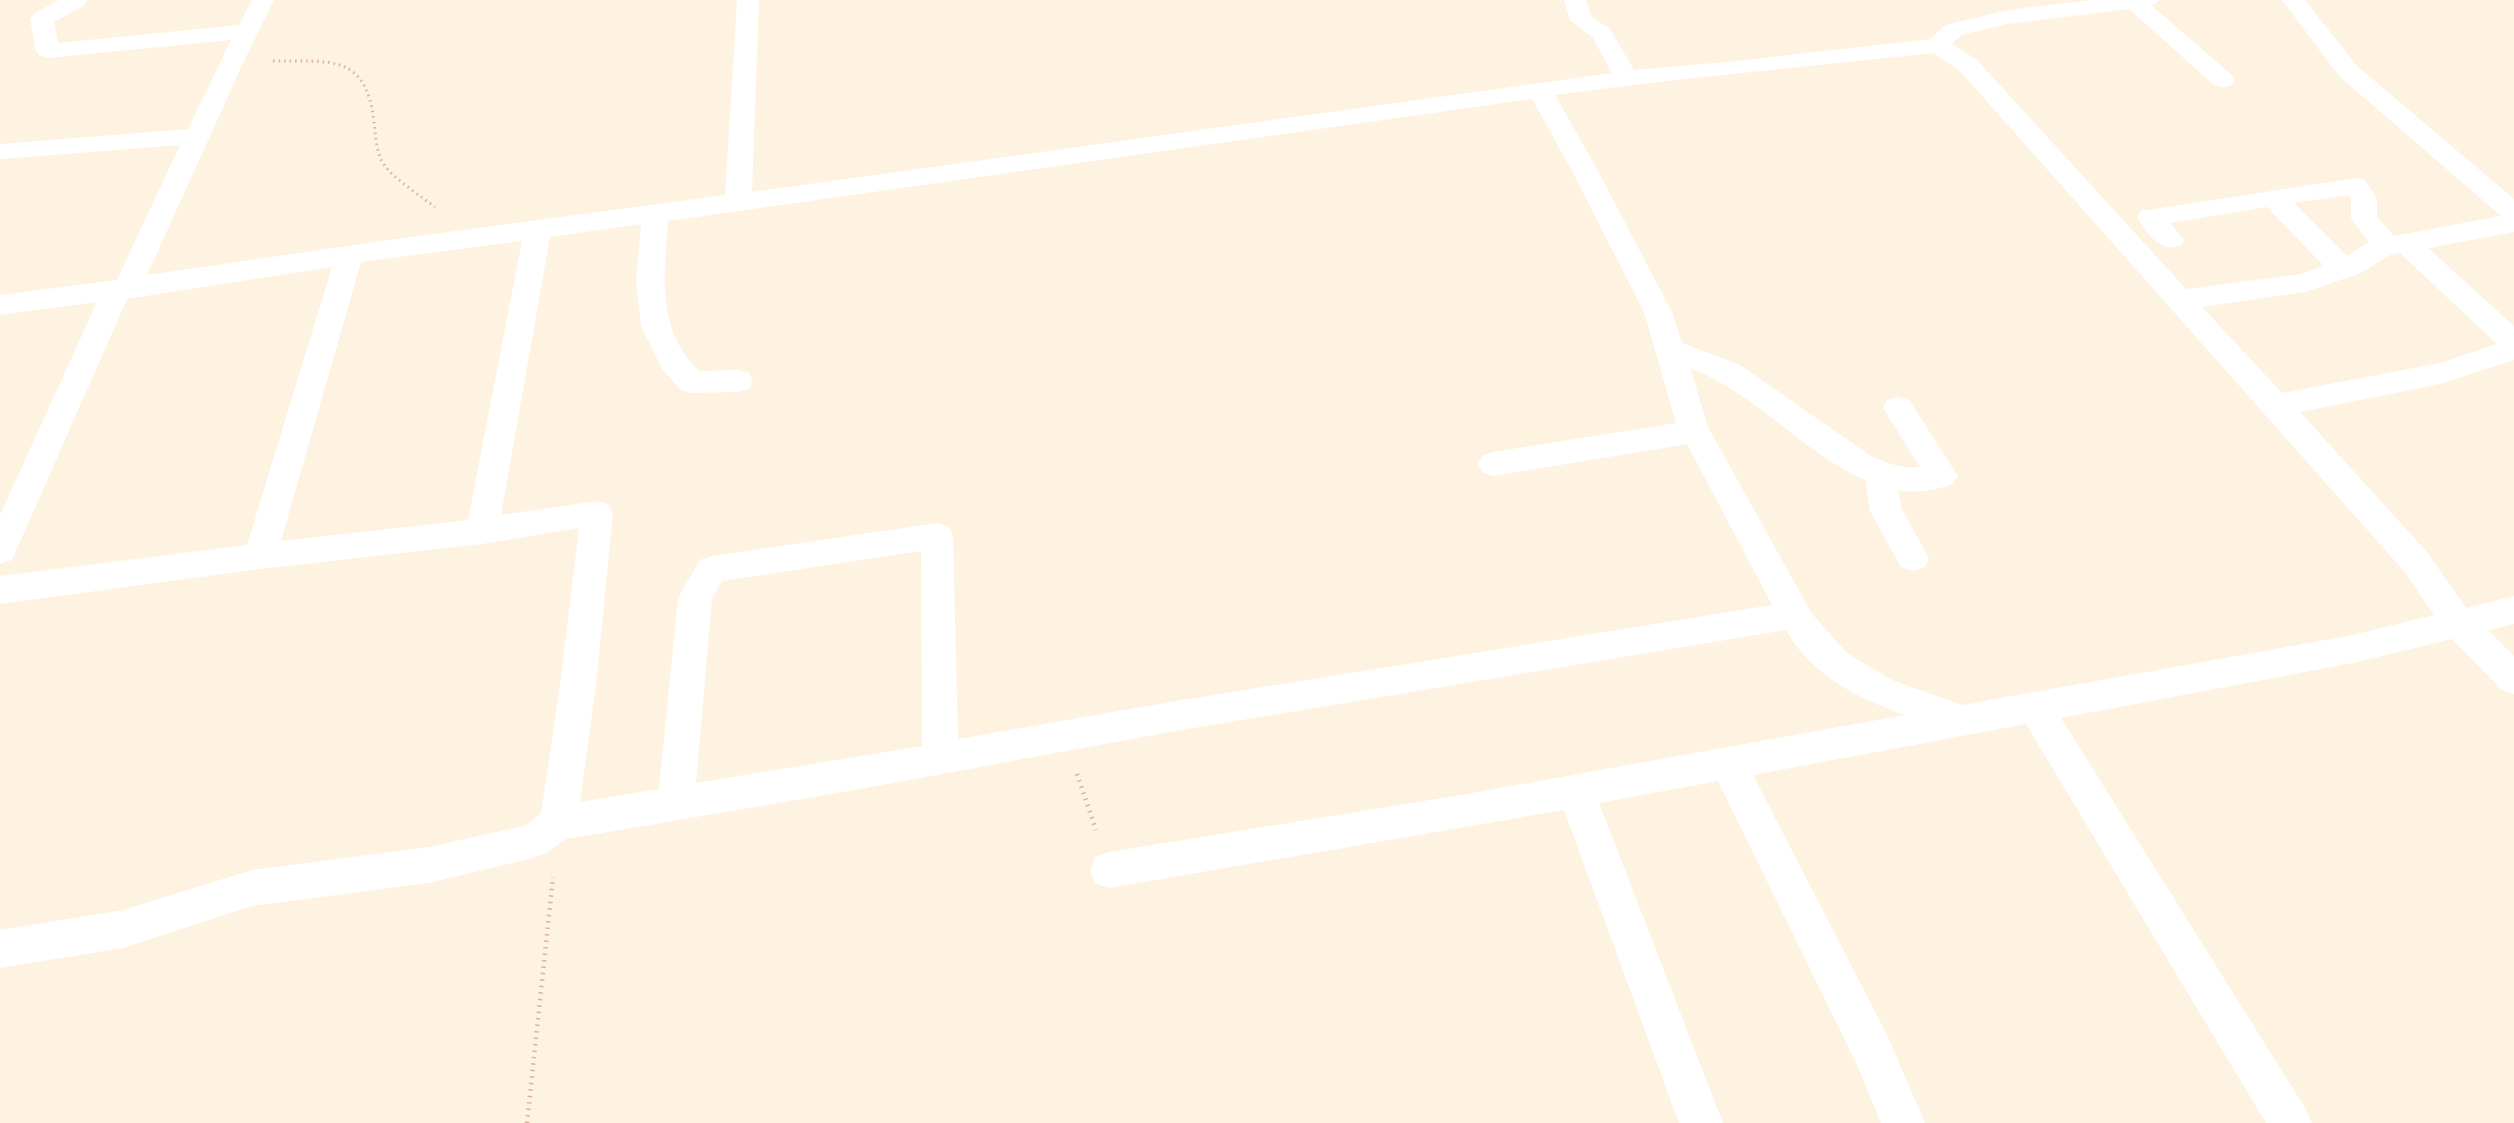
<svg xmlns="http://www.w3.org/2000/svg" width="2514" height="1123" font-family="'Roboto Condensed',sans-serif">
	<rect width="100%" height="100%" fill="#fdf3e0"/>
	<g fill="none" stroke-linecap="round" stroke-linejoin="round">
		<path stroke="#d7b69b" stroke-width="3" stroke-dasharray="1.5 4" stroke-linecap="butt" d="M273,61C329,62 366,52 374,122C376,136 376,154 385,166C392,177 423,198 435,207"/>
		<path stroke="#d7b69b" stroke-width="4.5" stroke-dasharray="1.5 5" stroke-linecap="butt" d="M1077,774L1096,830
			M527,1123L553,877"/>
		<path fill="#fff" fill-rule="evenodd" d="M59,0H87L84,5L54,22L58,43L239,25L252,0H274L244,61L147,275L403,238L725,195L737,0H759L752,192L1612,73L1593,38L1570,20L1564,0H1586L1592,17L1610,29L1634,70L1737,61L1930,39L1945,25L2008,10L2091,0H2159L2152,6L2232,75L2235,80L2232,85L2223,87L2214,85L2129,9L2008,24L1961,35L1952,44L1977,60L2186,289L2301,274L2324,266L2267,207L2170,223L2184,240L2180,246C2159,252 2147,233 2137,217L2141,211L2356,178L2365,180L2377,199V217L2394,236L2501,216L2339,76L2282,0H2305L2357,66L2514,199V232L2428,248L2514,326V360L2440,384L2300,412L2427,552L2466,608L2514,596V624L2488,630L2514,656V694L2502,690L2452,639L2353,663L2061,718L2305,1108L2312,1123H2266L2026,724L1753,775L1887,1035L1925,1123H1881L1857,1065L1718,781L1599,803L1723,1123H1679L1564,810L1109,888L1095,883L1090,870L1095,857L1109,852L1467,794L1905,715C1859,699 1811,675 1786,630L1170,732L855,790L566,839L546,853L533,858L429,883L252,906L123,948L0,968V930L123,910L252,870L429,847L524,826L541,814L560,685L579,528L482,544L260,569L0,604V576L247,545L332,267L127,299L16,551L12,560L0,564V515L97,302L0,315V295L117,280L180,145L2,159L0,158V144L188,129L231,40L48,58L40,56L36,51L30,19L34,14ZM1933,53L1959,70L2403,570L2434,615L2353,635L1962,705L1892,680L1847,653L1812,614L1708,427L1690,368C1756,393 1801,452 1865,480L1870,511L1901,567L1913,571L1925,567L1929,558L1902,510L1898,490C1916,494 1936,490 1953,484L1958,476L1909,400L1898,397L1887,400L1883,408L1920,467C1902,469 1887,463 1871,456L1740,365L1682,343L1672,312L1598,171L1555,95C1680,78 1807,67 1933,53ZM1532,99L1572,171L1644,312L1676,423L1493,452L1482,456L1477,464L1482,472L1493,476L1687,444L1772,605L1170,702L958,739L953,536L949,527L937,523L712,556L700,560L678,598L659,789L580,802L596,685L613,513L608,504L597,501L501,515L550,237L641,224L636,280L641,326L662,369L681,390L692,393L738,392L749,389L753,381L749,373L738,370L699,371C656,329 664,276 668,221ZM2349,195L2351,199V218L2369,242L2347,256L2294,203ZM522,241L468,520L281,541L361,262ZM2400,253L2497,344L2440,363L2282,393L2202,307L2305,292L2361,273L2390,255ZM921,551L922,746L696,783L712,599L722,581Z"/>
	</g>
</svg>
